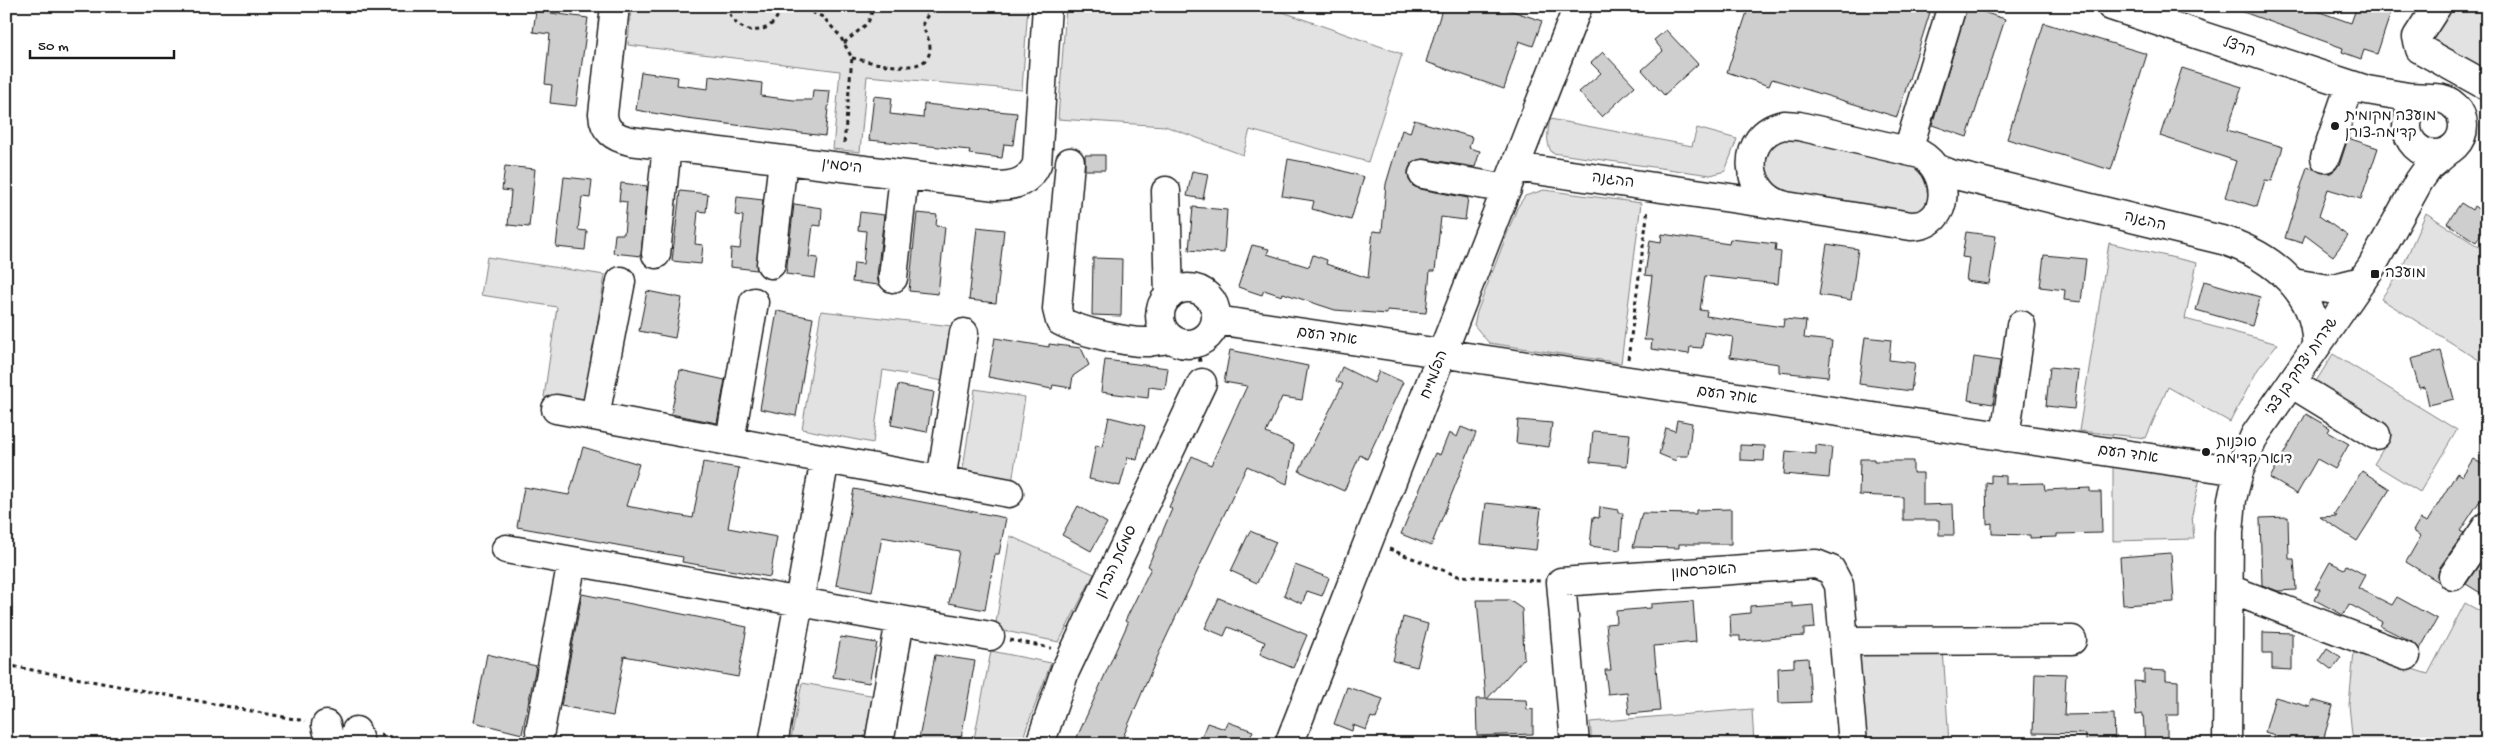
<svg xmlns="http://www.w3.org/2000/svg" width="2493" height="750" font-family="'Gochi Hand','Playpen Sans Hebrew',sans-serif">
	<rect width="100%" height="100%" fill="#fff"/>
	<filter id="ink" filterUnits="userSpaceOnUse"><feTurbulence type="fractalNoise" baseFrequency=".02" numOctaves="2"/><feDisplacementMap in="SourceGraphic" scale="10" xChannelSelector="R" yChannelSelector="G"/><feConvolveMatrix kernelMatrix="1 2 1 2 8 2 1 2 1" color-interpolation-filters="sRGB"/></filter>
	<g filter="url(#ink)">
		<path fill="#e2e2e2" stroke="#7f7f7f" d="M631,6H1028L1022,90L867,76L860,152L833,149L840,71L628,45Z
			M1066,6H1266L1402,54L1368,162L1250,130L1243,155L1165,126L1058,119Z
			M2443,6H2487V77L2424,46Z
			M1550,119L1692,146L1697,128L1737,139L1725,171L1711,175L1552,153C1545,142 1548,131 1550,119Z
			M1795,137L1918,168C1931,181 1930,192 1926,209L1917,214L1785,195L1766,180C1761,152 1768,142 1795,137Z
			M1544,190L1641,203L1621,363L1489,343L1474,325L1477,312L1517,208L1525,196Z
			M2426,213L2487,252V365L2381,299L2402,268Z
			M2109,243L2197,263L2185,319L2278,344L2258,369L2230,422L2168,387L2146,438L2079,431Z
			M487,257L605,275L585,403L544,397L557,307L481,295Z
			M821,311L952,326L943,381L883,370L873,443L802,429Z
			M2333,354L2457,430L2420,492L2374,464L2392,434L2313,386Z
			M975,389L1025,397L1012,483L962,475Z
			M2113,465L2200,478L2192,515L2194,539L2113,541Z
			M1010,536L1094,574L1059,642L995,629Z
			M2465,603L2487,615V744H2353L2349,705L2354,651L2428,674Z
			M1943,648L1949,744H1864L1858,658L1861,652Z
			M991,651L1051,663L1025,732L1023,744H973Z
			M802,683L876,696L867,744H790Z
			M1752,709L1754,744H1592L1590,722Z"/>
		<path fill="#cecece" stroke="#1c1c1c" d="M1443,6H1498L1542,21L1533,46L1519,41L1504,89L1426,62Z
			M1749,6H1932L1897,117L1772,79L1769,86L1727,72Z
			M2233,6H2303L2351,23L2357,6H2393L2377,54L2364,50L2361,59L2342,52L2343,48L2232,8Z
			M1967,7L2005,19L1967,137L1932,125Z
			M536,11L588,18L576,106L550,103L552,85L545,84L550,34L533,32Z
			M2044,23L2147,54L2111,170L2007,139Z
			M1666,30L1698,64L1664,95L1642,70L1663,51L1654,40Z
			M1603,52L1635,86L1602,117L1579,92L1601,73L1591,63Z
			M2182,68L2242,87L2227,130L2283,147L2272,181L2265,180L2257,207L2225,197L2236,161L2160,136Z
			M641,72L678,77L677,85L708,89L709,76L762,83L761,96L794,100H812L813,90L830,91L825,136L687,119L636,110Z
			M874,96L892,98L890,114L923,118L924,104L1017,113L1013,145L1004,144L1002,158L969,154L970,150L869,140Z
			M1414,120L1472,137L1469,148L1480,151L1475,167L1425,159L1417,160L1411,164L1408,171L1409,180L1413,186L1420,189L1468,198L1465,220L1441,217L1435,271H1430L1426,313L1387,310V314L1335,310L1283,293L1282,296L1264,290L1262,295L1238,287L1252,245L1269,249L1267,254L1309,267L1313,255L1327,260L1326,264L1368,278L1373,231L1382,232L1386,184L1402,130L1410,133Z
			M2348,138L2378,148L2361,199L2328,189L2319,216L2348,236L2333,256L2305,235L2302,243L2285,238L2307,167L2329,174L2335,170L2340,163Z
			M1085,155H1105V170H1085Z
			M1288,159L1325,166L1364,177L1351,220L1312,209L1314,201L1282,196Z
			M505,166L535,169L529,227L508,225L511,191L502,190Z
			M1192,171L1208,174L1203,199L1187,196Z
			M564,177L592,180L590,198L582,197L578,230L587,231L585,250L556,247Z
			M621,183L647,186L641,256L613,253L615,234H624L627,202L619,201Z
			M680,191L708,194L706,212L698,211L695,244L703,245L701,264L672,261Z
			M737,197L763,200L757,270L730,267L731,248L740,249L743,216L735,215Z
			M2461,203L2472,210L2474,206L2487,215V237L2481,234L2476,242L2447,223Z
			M794,204L822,208L821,226L813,225L809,257L818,258L815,278L786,274Z
			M1193,207L1227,210L1224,253L1189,250Z
			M860,212L884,215L877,276L879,285L852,282L854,263L863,264L866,231L858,230Z
			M917,213L937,215L936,226L945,227L938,294L909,291Z
			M977,227L1004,230L996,303L969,300Z
			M1966,232L1996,236L1989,284L1966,281L1969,258L1962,257Z
			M1662,234L1729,244L1730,239L1776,244L1775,251L1781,252L1778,284L1705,276L1700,310L1707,311L1706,316L1783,327L1784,319L1806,321L1804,338L1832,341L1828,377L1779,372V364L1730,357L1733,337L1704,332L1702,348L1690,347L1689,354L1651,349L1652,340H1644L1652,276L1645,275L1650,240L1661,242Z
			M1827,244L1858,249L1851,300L1819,295Z
			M2044,255L2086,259L2081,302L2064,300L2065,290L2040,287Z
			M1093,258L1122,259L1121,316L1092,315Z
			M2204,281L2260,297L2252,326L2196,310Z
			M647,291L682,298L675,338L639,331Z
			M777,311L813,318L796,416L760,409Z
			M1865,337L1891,340L1889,360L1915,363L1911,391L1859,384Z
			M995,338L1049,347V344L1081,348L1089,365L1073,376L1071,388L1053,385L1052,389L988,377Z
			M1230,350L1308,366L1302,400L1282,397L1266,433L1294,445L1287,484L1247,466L1163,644L1120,744H1074L1128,623L1125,621L1151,568L1148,566L1172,509L1169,507L1192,456L1211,465L1247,386L1224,382Z
			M2441,351L2454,399L2429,405L2425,387L2419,388L2411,359Z
			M1974,357L2000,361L1993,404L1968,400Z
			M1105,360L1168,368L1165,389L1149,387L1148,398L1101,392Z
			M1342,367L1374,383L1379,371L1403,382L1367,459L1360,455L1344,491L1299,471L1343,384L1336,381Z
			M2050,367L2078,370L2074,409L2046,406Z
			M680,370L725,380L717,423L671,414Z
			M898,385L934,392L927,432L891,425Z
			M2306,414L2330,428L2328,432L2349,444L2335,469L2317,459L2297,494L2270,478Z
			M1109,417L1145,426L1137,460L1128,457L1120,486L1089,479L1096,445L1102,447Z
			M1518,420L1552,423L1549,447L1516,443Z
			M1677,420L1692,423L1688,456H1677L1676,461L1659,454L1666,428L1675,431Z
			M1461,427L1476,433L1431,546L1401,534L1435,453L1440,455L1449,433L1457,437Z
			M1593,431L1630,434L1627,466L1590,462Z
			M1740,445L1765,446L1764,461L1740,460Z
			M1816,445L1832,447L1829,478L1784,474L1786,451L1816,454Z
			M583,447L639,464L626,506L693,518L703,462L739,468L728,528L777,537L770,577L682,562L683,557L517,527L524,487L569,495Z
			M1860,459H1874V461H1913V473H1923V505L1953,504L1954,535H1939V520H1903V497L1859,495Z
			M2473,459L2487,467V490L2460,531L2464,533L2440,567L2438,574L2439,582L2406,562L2421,536L2413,531L2420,519L2427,522L2457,473L2462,476Z
			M2362,471L2390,489L2357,541L2320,517L2337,516L2334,514Z
			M1991,475L2006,476V484L2044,483L2045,490L2090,488V492H2101L2102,533L2057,534V537L2030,538V535L1992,534V523L1987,524L1986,482L1991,483Z
			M854,489L1006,518L999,554H995L985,610L949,603L959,551L882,537L872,592L836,585Z
			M1486,503L1541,509L1536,550L1481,544Z
			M1078,506L1107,523L1091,551L1062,535Z
			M1600,507L1618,510V513H1623L1620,550L1590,546L1593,517L1599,518Z
			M1731,509V544H1679V548L1633,547L1642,513L1696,514V510Z
			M2288,517L2289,559H2294L2296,590L2278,591L2262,585L2260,518Z
			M1250,531L1276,542L1257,583L1231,571Z
			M2171,553L2174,602L2123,605L2120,557Z
			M2482,560L2487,563V597L2466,584Z
			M2330,562L2344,569L2346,565L2365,575L2358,588L2392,605L2397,597L2437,619L2420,649L2412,642L2380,626L2382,622L2349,604L2343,615L2315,600L2320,589H2315Z
			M1295,565L1329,578L1322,596L1307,591L1302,604L1284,595Z
			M582,594L747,627L738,677L624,656L613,716L561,706Z
			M1219,598L1307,635L1293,668L1260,654L1265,642L1228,627L1224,636L1205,628Z
			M1477,600H1509L1522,609L1524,658L1487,699L1526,700L1527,710L1533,709V734L1477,736L1476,699H1486Z
			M1693,601L1696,642L1654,646L1660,711L1629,714L1627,692L1608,694L1605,670H1611L1606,624L1617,623L1616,611L1651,608V604Z
			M1792,603V607L1813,605L1815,628L1804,629V636L1740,641V636H1731L1730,615L1750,613V606Z
			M1403,617L1428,624L1417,667L1393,661Z
			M2263,632L2292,633V670L2272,669V653H2263Z
			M841,637L877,643L869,683L833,677Z
			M2327,648L2341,657L2332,670L2319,660Z
			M487,654L536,666L522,734L474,722Z
			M935,655L975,661L960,744H918Z
			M1808,658L1811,702L1779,703L1778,668L1794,667V659Z
			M2144,670L2166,671V680L2178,681V715H2167V744H2145L2143,714L2136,715L2134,681L2144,682Z
			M2035,673L2066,674L2064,715L2114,714L2115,744H2086V734L2033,733Z
			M1347,687L1383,699L1376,719L1371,717L1366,730L1353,725L1352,731L1334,724Z
			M2275,697L2310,707L2312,700L2333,706L2322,744H2272L2275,735L2265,732Z
			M1228,722L1253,731L1250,738L1261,742L1260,744H1199L1207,723L1225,729Z"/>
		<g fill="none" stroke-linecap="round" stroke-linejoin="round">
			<g stroke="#1c1c1c" stroke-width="31">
				<path id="minor" d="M615,6L603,114C604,131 614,137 630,141L996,186C1015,186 1029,182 1037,164L1047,6
					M2111,6L2367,90L2408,97L2431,98
					M2437,6L2417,37L2420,49L2485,85
					M2407 126a28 28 0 1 1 56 0a28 28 0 1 1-56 0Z
					M1784,125L1799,126L1920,154C1951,171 1952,226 1911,226L1786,206C1742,196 1739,134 1784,125Z
					M1908,150L1952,6
					M2325,158L2350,85
					M1070,162L1057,309L1060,321C1078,331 1127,343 1148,342C1156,341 1164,339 1172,339
					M1516,167L1779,205
					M1938,169L1951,174L2226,241C2272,257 2319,293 2316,347
					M1423,174L1507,189
					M1166,191L1169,296
					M656,254L667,145
					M771,264L783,160
					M893,278L904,175
					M2293,283L2329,289L2362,281
					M1160 316a28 28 0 1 1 56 0a28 28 0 1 1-56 0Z
					M1216,320L2239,471
					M2291,383L2376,435
					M556,409L1009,493
					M595,416L621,281
					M2005,437L2021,325
					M730,441L754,302
					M941,481L964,333
					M506,549L990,636
					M2453,576L2487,526
					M2229,589L2406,656
					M1844,641L2072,640
					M326,725L331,744
					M356,731L360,744
					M540,731L572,561
					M773,744L825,459
					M879,744L900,620
					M1040,744L1065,671L1202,383
					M1289,744L1578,6
					M1575,744L1561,582L1816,564L1831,570L1839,585L1853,744
					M2227,744L2229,532L2232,499L2239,471L2255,435L2372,266L2419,181L2429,167L2448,151"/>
			</g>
			<path stroke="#1c1c1c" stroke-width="3" stroke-dasharray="4 4" stroke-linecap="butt" d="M728,6C732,38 777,39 780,6
				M797,6L823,17L840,36L852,58L844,144
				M844,43L868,23L874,6
				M852,58C869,61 930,80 930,48C930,38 923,32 923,23L933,6
				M1197,342L1200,362
				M1628,359L1648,209
				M1389,549L1458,576L1540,581
				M1010,640L1051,648
				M6,665L305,721
				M380,735L426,744"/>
			<use href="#minor" stroke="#fff" stroke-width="28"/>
		</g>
	</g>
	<g fill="#1c1c1c" stroke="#fff" stroke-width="2">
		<circle cx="2335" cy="126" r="5"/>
		<rect x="2370" y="269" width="10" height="10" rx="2.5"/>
		<circle cx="2206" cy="452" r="5"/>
	</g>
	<g text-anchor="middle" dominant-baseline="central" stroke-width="5" stroke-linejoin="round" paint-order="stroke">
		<g font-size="15" fill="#1c1c1c" stroke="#fff">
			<text transform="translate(2239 48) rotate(18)">הרצל</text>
			<text transform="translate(842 167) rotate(7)">היסמין</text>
			<text transform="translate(1613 181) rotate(8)">ההגנה</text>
			<text transform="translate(2145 222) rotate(14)">ההגנה</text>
			<text transform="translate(1327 337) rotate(8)">אחד העם</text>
			<text transform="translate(2302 367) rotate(-55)">שדרות יצחק בן צבי</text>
			<text transform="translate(1435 375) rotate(-69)">הפלמ"ח</text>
			<text transform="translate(1727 396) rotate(8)">אחד העם</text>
			<text transform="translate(2128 455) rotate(8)">אחד העם</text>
			<text transform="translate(1117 562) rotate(-65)">סמטת הברון</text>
			<text transform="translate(1704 572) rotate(-4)">האפרסמון</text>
		</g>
		<g font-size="15" fill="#1c1c1c" stroke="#fff" text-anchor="start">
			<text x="2345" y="117">מועצה מקומית<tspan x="2345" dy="17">קדימה-צורן</tspan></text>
			<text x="2385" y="274">מועצה</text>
			<text x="2216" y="443">סוכנות<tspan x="2216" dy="17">דואר קדימה</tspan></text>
		</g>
	</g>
	<rect width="2493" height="750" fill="none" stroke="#fff" stroke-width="25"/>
	<rect x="12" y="12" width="2468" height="725" fill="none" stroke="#1c1c1c" stroke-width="2" filter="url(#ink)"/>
	<path d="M30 50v8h144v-8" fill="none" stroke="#1c1c1c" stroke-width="2.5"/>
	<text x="38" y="50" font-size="15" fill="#1c1c1c" stroke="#ffffff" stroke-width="4" paint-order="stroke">50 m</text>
</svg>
